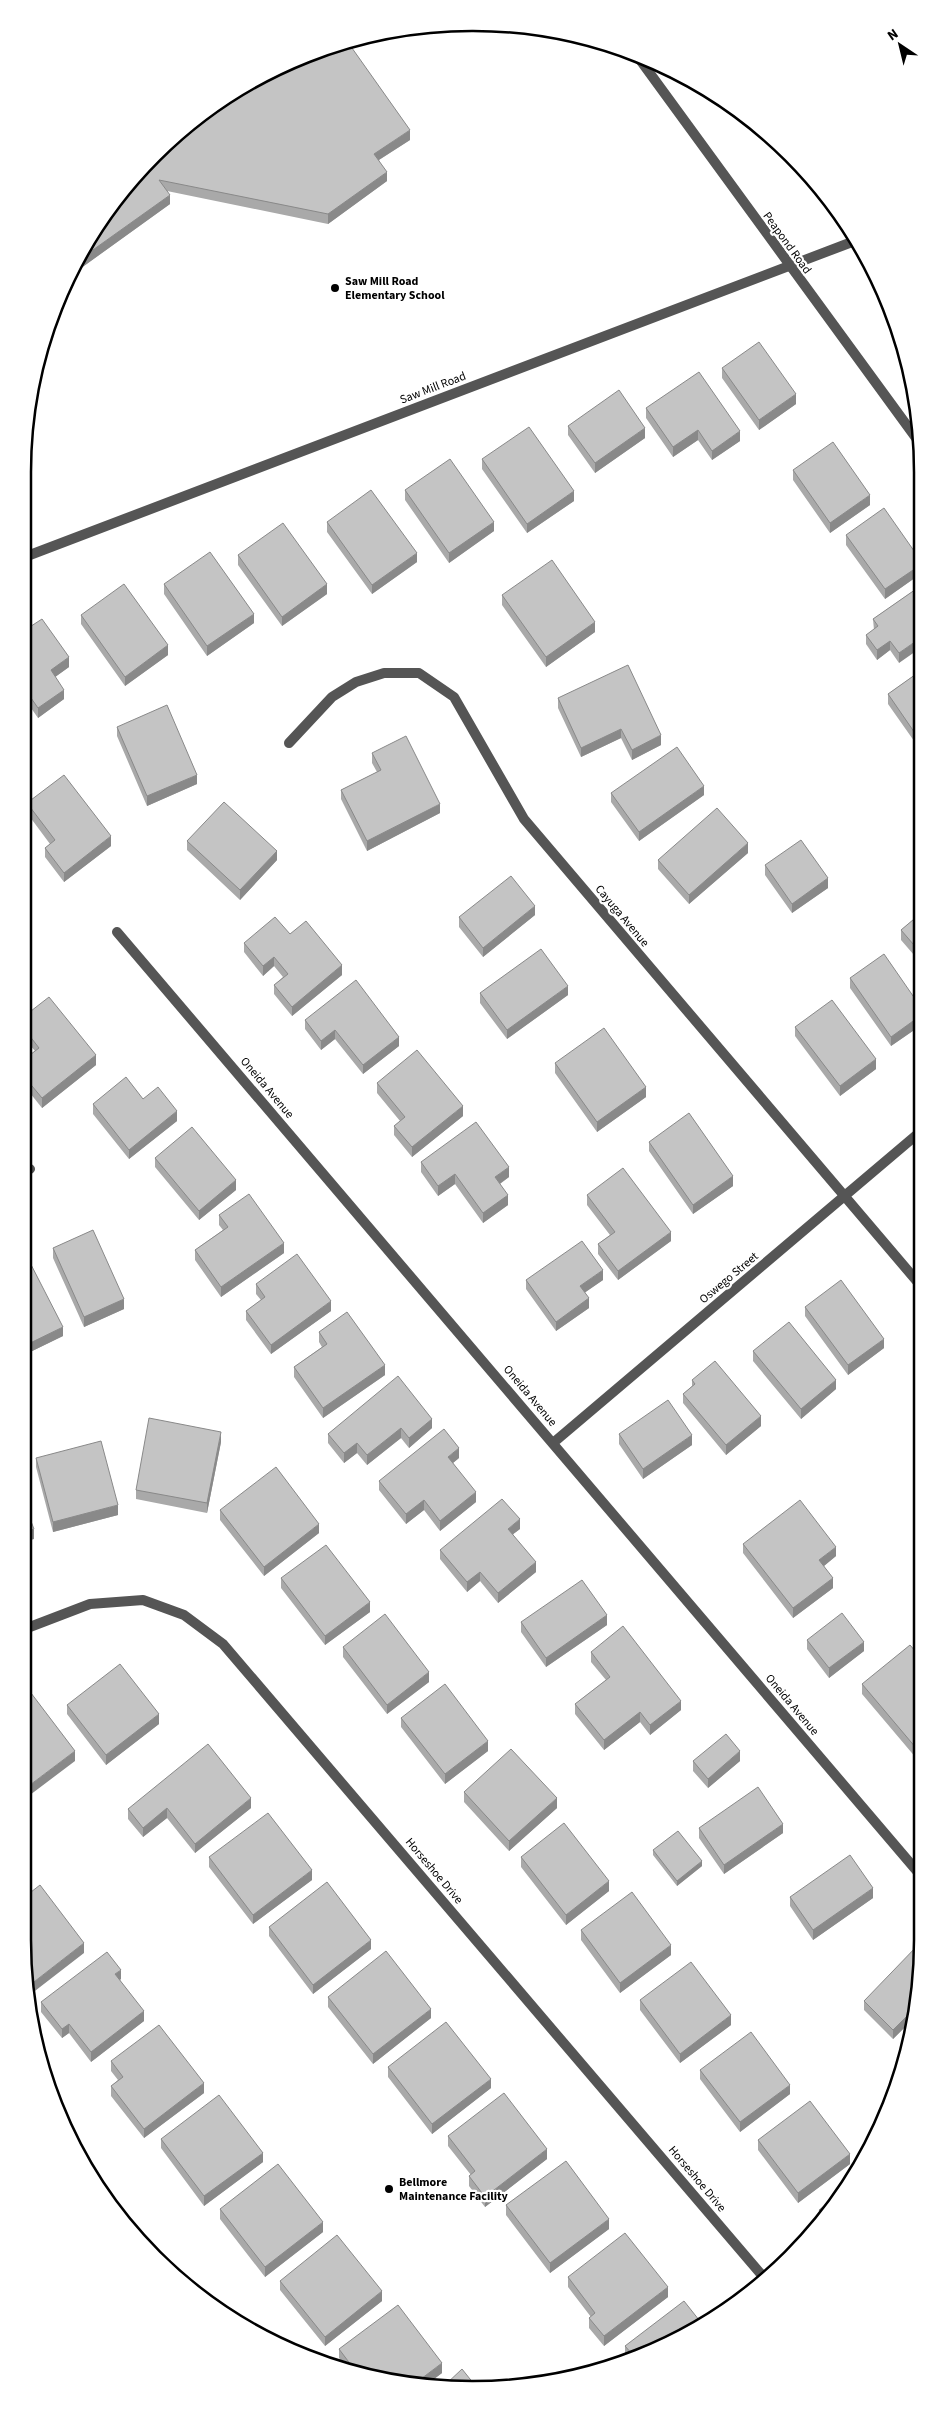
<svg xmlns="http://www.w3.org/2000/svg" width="945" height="2412" font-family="'Source Sans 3',sans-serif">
	<rect width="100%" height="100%" fill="#fff"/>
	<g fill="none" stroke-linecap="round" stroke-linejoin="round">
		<path stroke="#555" stroke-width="10" d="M638,57L919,442
			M22,558L852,242
			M289,743L332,697L356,682L384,673H419L454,697L524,819L921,1286
			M117,932L922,1877
			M22,1172L30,1169
			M553,1443L920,1132
			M22,1630L90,1604L143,1600L184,1615L223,1644L766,2280"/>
	</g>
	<path fill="#a9a9a9" d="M410,140L379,160L387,181L328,224L167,191L170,204L70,276L83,248L134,176Z
		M722,368L796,404L759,430L722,378Z
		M646,408L740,441L712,460L698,440L673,457L646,418Z
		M568,426L645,438L595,473L568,435Z
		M482,459L574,501L527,533L482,469Z
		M793,470L870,505L830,533L793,480Z
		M405,490L494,531L449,563L405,500Z
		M327,522L417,562L372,594L327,532Z
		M846,535L919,558V575L885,599L846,545Z
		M238,555L327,594L282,626L238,565Z
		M164,584L254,623L207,656L164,594Z
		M919,587L899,663L890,650L877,660L866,644V635L874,630L873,619Z
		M502,595L595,632L546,667L502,605Z
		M81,615L168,655L125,686L81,624Z
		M22,632L69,667L55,677L64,699L38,718L22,695Z
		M919,672V748L888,704V694Z
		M558,698L661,745L632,760L621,738L581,757L558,708Z
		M117,727L197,784L147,806L117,736Z
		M372,753L440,813L367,851L341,799V790L377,772L372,763Z
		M611,793L704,795L639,841L611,802Z
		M27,803L111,846L64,882L45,857V848L50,844L27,813Z
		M187,841L277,860L240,900L187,850Z
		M748,853L689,904L658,869V860Z
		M765,865L828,888L792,913L765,875Z
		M920,914V962L901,940V930Z
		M535,915L483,957L459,927V917Z
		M244,943L342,975L292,1016L274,994V985L283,977L274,966L263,976L244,952Z
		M850,978L920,1006V1026L891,1046L850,988Z
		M480,993L568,995L507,1039L480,1003Z
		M22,1018L96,1065L42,1108L22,1083V1061L35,1051L22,1036Z
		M305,1020L399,1046L363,1074L335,1039L321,1050L305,1029Z
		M795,1027L876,1069L840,1096L795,1036Z
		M555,1063L646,1097L597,1132L555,1073Z
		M377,1083L463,1116L412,1157L394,1135V1126L400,1121L377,1093Z
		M143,1099L177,1121L129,1159L93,1114V1104Z
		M649,1142L733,1186L693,1214L649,1151Z
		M155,1158L236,1190L199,1220L155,1167Z
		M421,1162L509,1177L500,1184L508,1205L483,1223L455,1184L438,1196L421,1172Z
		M587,1195L671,1241L618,1280L598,1254V1244L610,1235L587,1205Z
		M219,1215L284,1253L221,1297L195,1260V1250L223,1230L219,1225Z
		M22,1247L63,1336L24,1355L22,1351Z
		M53,1248L124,1309L84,1327L53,1258Z
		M526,1280H603L585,1292L589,1308L556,1331L526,1289Z
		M256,1284L331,1311L271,1354L246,1320V1311L261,1300L256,1294Z
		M805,1307L884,1348L848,1375L805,1316Z
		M319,1332L385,1375L323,1418L294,1377V1367L322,1347L319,1342Z
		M753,1351L836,1389L801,1419L753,1361Z
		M692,1380L761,1426L726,1455L683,1403V1394L692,1386Z
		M432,1419V1428L409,1448L401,1438L367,1465L357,1453L344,1463L328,1443V1434Z
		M619,1434L692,1445L643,1479L619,1444Z
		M221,1442L207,1513L136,1499V1490Z
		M36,1458L118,1515L53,1532L36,1467Z
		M459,1458L453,1463L476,1502L440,1531L424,1510L406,1524L379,1490V1481Z
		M220,1510L319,1533L264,1576L220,1520Z
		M520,1529L513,1534L536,1572L498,1603L480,1581L467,1592L440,1559V1550Z
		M743,1544L836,1556L824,1566L833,1588L793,1618L743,1553Z
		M281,1578L370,1612L325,1645L281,1588Z
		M521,1622L607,1625L546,1667L521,1632Z
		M807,1640L864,1651L829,1678L807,1649Z
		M343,1647L429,1682L387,1714L343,1657Z
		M591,1652L681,1710L650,1735L640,1722L604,1750L575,1714V1704L606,1680L591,1662Z
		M922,1659V1765L862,1694V1684Z
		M67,1705L159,1724L106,1765L67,1714Z
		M401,1718L488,1751L445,1784L401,1727Z
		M693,1761H740L708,1788L693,1771Z
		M464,1792L557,1808L509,1851L464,1802Z
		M251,1808L195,1853L167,1818L143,1837L128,1819V1809Z
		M699,1828L783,1833L724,1874L699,1838Z
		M653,1850L702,1866L677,1886L653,1855Z
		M209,1857L312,1880L253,1924L209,1867Z
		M521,1857L609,1891L566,1925L521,1867Z
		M790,1897L873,1898L813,1940L790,1906Z
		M269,1927L371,1949L313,1994L269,1936Z
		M581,1930L671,1955L620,1993L581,1940Z
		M921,1946L909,2023L893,2039L864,2010V2001Z
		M121,1979L120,1980L144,2021L91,2062L69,2033L62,2038L41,2012V2002Z
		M328,1997L431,2018L373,2064L328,2007Z
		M640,2000L731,2025L680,2063L640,2010Z
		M904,2051L901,2071L897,2066V2057Z
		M111,2061L204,2093L144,2138L111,2096V2086L118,2080L111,2071Z
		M388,2067L491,2088L432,2134L388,2077Z
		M700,2070L790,2094L740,2132L700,2079Z
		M448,2136L547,2159L485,2207L469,2186V2176L471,2175L448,2146Z
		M161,2139L263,2162L204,2206L161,2148Z
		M758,2140L850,2164L798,2203L758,2150Z
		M506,2205L609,2229L550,2273L506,2215Z
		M220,2209L323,2232L265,2277L220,2219Z
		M819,2210L829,2214L821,2222L819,2219Z
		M568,2277L668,2297L604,2346L589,2328V2318L591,2317L568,2287Z
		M280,2281L382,2301L325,2346L280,2290Z
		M698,2329L626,2356L625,2355V2346Z
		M339,2349L442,2373L426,2385L413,2386L349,2370L339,2358Z"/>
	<path fill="#898989" d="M410,130V140L374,163V154Z
		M387,172V181L328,224V214Z
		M170,195V204L70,276L76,262Z
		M796,394V404L759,430V420Z
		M645,428V438L595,473V463Z
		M698,430V440L673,457V447Z
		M740,431V441L712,460V451Z
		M574,491V501L527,533V524Z
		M870,495V505L830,533V523Z
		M494,522V531L449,563V553Z
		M417,553V562L372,594V585Z
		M919,566V575L885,599V589Z
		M327,584V594L282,626V617Z
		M254,614V623L207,656V646Z
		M595,622V632L546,667V657Z
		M919,639V649L899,663V653Z
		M890,641V650L877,660V650Z
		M168,645V655L125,686V677Z
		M69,657V667L51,680V670Z
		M64,690V699L38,718V708Z
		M621,729V738L581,757V748Z
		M661,735V745L632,760V750Z
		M197,775V784L147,806V796Z
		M704,786V795L639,841V832Z
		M440,804V813L367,851V841Z
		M111,836V846L64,882V873Z
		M748,843V853L689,904V895Z
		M277,851V860L240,900V890Z
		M828,878V888L792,913V904Z
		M535,906V915L483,957V948Z
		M274,957V966L263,976V966Z
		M342,965V975L292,1016V1007Z
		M568,986V995L507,1039V1030Z
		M920,1016V1026L891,1046V1037Z
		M335,1030V1039L321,1050V1041Z
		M399,1037V1046L363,1074V1065Z
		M96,1055V1065L42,1108V1098Z
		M876,1059V1069L840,1096V1086Z
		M646,1087V1097L597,1132V1122Z
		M463,1106V1116L412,1157V1147Z
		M177,1111V1121L129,1159V1150Z
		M509,1167V1177L495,1187V1177Z
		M455,1174V1184L438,1196V1186Z
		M733,1176V1186L693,1214V1205Z
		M236,1180V1190L199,1220V1211Z
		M508,1195V1205L483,1223V1213Z
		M671,1232V1241L618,1280V1271Z
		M284,1243V1253L221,1297V1287Z
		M603,1270V1280L580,1296V1286Z
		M589,1298V1308L556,1331V1322Z
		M124,1299V1309L84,1327V1317Z
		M331,1301V1311L271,1354V1345Z
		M63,1327V1336L24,1355V1346Z
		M884,1339V1348L848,1375V1365Z
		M385,1365V1375L323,1418V1408Z
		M836,1380V1389L801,1419V1409Z
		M761,1416V1426L726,1455V1445Z
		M432,1419V1428L409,1448V1438Z
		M401,1428V1438L367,1465V1455Z
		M221,1432V1442L207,1513V1503Z
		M692,1435V1445L643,1479V1469Z
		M357,1443V1453L344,1463V1453Z
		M459,1448V1458L448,1467V1457Z
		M476,1492V1502L440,1531V1521Z
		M424,1500V1510L406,1524V1514Z
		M118,1505V1515L53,1532V1522Z
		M520,1519V1529L508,1538V1529Z
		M319,1524V1533L264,1576V1567Z
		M34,1529V1539L22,1543V1533Z
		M836,1547V1556L819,1570V1560Z
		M536,1562V1572L498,1603V1593Z
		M480,1572V1581L467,1592V1582Z
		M833,1578V1588L793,1618V1608Z
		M370,1602V1612L325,1645V1636Z
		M607,1615V1625L546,1667V1658Z
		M864,1642V1651L829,1678V1668Z
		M429,1672V1682L387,1714V1705Z
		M681,1701V1710L650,1735V1725Z
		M640,1712V1722L604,1750V1740Z
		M159,1714V1724L106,1765V1755Z
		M488,1741V1751L445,1784V1774Z
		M75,1751V1761L22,1801V1791Z
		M740,1751V1761L708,1788V1779Z
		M251,1798V1808L195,1853V1844Z
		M557,1798V1808L509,1851V1841Z
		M167,1808V1818L143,1837V1828Z
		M783,1824V1833L724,1874V1865Z
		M702,1861V1866L677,1886V1881Z
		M312,1870V1880L253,1924V1915Z
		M609,1881V1891L566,1925V1915Z
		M873,1888V1898L813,1940V1930Z
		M371,1940V1949L313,1994V1985Z
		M84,1943V1953L31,1994L30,1985Z
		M671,1945V1955L620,1993V1983Z
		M121,1970V1979L115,1984V1974Z
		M431,2009V2018L373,2064V2054Z
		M144,2011V2021L91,2062V2052Z
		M911,2012L909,2023L893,2039V2030Z
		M731,2015V2025L680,2063V2054Z
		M69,2024V2033L62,2038V2029Z
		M491,2079V2088L432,2134V2124Z
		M204,2083V2093L144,2138V2129Z
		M790,2085V2094L740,2132V2122Z
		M547,2149V2159L485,2207V2197Z
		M263,2153V2162L204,2206V2196Z
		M850,2154V2164L798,2203V2193Z
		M609,2219V2229L550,2273V2263Z
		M323,2222V2232L265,2277V2267Z
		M668,2287V2297L604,2346V2336Z
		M382,2291V2301L325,2346V2337Z
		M442,2363V2373L426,2385H413Z"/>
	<path fill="#c4c4c4" stroke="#898989" d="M347,41L410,130L374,154L387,172L328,214L159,180L170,195L76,262L83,248L134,176L198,116L273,69Z
		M759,342L796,394L759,420L722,368Z
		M699,372L740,431L712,451L698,430L673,447L646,408Z
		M619,390L645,428L595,463L568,426Z
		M529,427L574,491L527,524L482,459Z
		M833,442L870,495L830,523L793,470Z
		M450,459L494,522L449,553L405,490Z
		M371,490L417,553L372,585L327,522Z
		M884,508L919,558V566L885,589L846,535Z
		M283,523L327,584L282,617L238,555Z
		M210,552L254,614L207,646L164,584Z
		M552,560L595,622L546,657L502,595Z
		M124,584L168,645L125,677L81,615Z
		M919,587V639L899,653L890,641L877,650L866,635L878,626L873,619Z
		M42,619L69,657L51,670L64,690L38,708L22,685V632Z
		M628,665L661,735L632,750L621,729L581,748L558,698Z
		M919,672V739L888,694Z
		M167,705L197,775L147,796L117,727Z
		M406,736L440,804L367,841L341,790L381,770L372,753Z
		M677,747L704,786L639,832L611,793Z
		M64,775L111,836L64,873L45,848L55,840L27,803Z
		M224,802L277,851L240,890L187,841Z
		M717,808L748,843L689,895L658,860Z
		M801,840L828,878L792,904L765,865Z
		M511,876L535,906L483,948L459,917Z
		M920,914V952L901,930Z
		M275,917L290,934L306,921L342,965L292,1007L274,985L288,974L274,957L263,966L244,943Z
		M541,949L568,986L507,1030L480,993Z
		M884,954L920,1006V1016L891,1037L850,978Z
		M356,980L399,1037L363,1065L335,1030L321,1041L305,1020Z
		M49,997L96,1055L42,1098L22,1074V1061L39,1048L22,1026V1018Z
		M832,1000L876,1059L840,1086L795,1027Z
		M604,1028L646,1087L597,1122L555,1063Z
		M417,1050L463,1106L412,1147L394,1126L405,1117L377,1083Z
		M126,1077L143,1099L158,1087L177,1111L129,1150L93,1104Z
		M689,1113L733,1176L693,1205L649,1142Z
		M476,1122L509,1167L495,1177L508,1195L483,1213L455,1174L438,1186L421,1162Z
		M192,1127L236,1180L199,1211L155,1158Z
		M623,1168L671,1232L618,1271L598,1244L615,1232L587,1195Z
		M249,1194L284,1243L221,1287L195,1250L228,1227L219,1215Z
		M93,1230L124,1299L84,1317L53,1248Z
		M582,1241L603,1270L580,1286L589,1298L556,1322L526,1280Z
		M22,1247L63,1327L24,1346L22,1342Z
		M297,1254L331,1301L271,1345L246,1311L265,1297L256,1284Z
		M841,1280L884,1339L848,1365L805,1307Z
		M347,1312L385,1365L323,1408L294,1367L327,1344L319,1332Z
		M789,1322L836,1380L801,1409L753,1351Z
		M715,1361L761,1416L726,1445L683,1394L695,1384L692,1380Z
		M398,1376L432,1419L409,1438L401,1428L367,1455L357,1443L344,1453L328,1434Z
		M668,1400L692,1435L643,1469L619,1434Z
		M149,1418L221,1432L207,1503L136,1490Z
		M444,1429L459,1448L448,1457L476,1492L440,1521L424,1500L406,1514L379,1481Z
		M101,1441L118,1505L53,1522L36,1458Z
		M276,1467L319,1524L264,1567L220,1510Z
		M22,1498L34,1529L22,1533Z
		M502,1499L520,1519L508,1529L536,1562L498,1593L480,1572L467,1582L440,1550Z
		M800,1500L836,1547L819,1560L833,1578L793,1608L743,1544Z
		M326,1545L370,1602L325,1636L281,1578Z
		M582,1580L607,1615L546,1658L521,1622Z
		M842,1613L864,1642L829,1668L807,1640Z
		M385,1614L429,1672L387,1705L343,1647Z
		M623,1626L681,1701L650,1725L640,1712L604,1740L575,1704L610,1677L591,1652Z
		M910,1645L922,1659V1755L862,1684Z
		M120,1664L159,1714L106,1755L67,1705Z
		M445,1684L488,1741L445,1774L401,1718Z
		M31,1693L75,1751L22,1791V1699Z
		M726,1734L740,1751L708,1779L693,1761Z
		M208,1744L251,1798L195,1844L167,1808L143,1828L128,1809Z
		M511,1749L557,1798L509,1841L464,1792Z
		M758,1787L783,1824L724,1865L699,1828Z
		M268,1813L312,1870L253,1915L209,1857Z
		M564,1823L609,1881L566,1915L521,1857Z
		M678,1831L702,1861L677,1881L653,1850Z
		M850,1855L873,1888L813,1930L790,1897Z
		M327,1882L371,1940L313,1985L269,1927Z
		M40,1885L84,1943L30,1985L22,1940V1899Z
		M632,1892L671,1945L620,1983L581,1930Z
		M919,1944L921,1946L911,2012L893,2030L864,2001Z
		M386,1951L431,2009L373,2054L328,1997Z
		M107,1952L121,1970L115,1974L144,2011L91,2052L69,2024L62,2029L41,2002Z
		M691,1962L731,2015L680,2054L640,2000Z
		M446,2022L491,2079L432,2124L388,2067Z
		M159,2025L204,2083L144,2129L111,2086L123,2077L111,2061Z
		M751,2032L790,2085L740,2122L700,2070Z
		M904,2051L902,2063L897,2057Z
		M504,2093L547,2149L485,2197L469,2176L475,2171L448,2136Z
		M219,2095L263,2153L204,2196L161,2139Z
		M810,2101L850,2154L798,2193L758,2140Z
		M566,2161L609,2219L550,2263L506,2205Z
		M278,2164L323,2222L265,2267L220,2209Z
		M841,2193L829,2214L825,2218L819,2210Z
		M625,2233L668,2287L604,2336L589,2318L595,2313L568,2277Z
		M337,2235L382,2291L325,2337L280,2281Z
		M684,2301L703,2325L698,2329L632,2354L625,2346Z
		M398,2305L442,2363L413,2385L357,2373L339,2349Z
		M462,2369L474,2384L445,2385Z"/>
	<g fill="#000" stroke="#fff" stroke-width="2">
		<circle cx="335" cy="288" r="5"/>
		<circle cx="389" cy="2189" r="5"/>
	</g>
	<g text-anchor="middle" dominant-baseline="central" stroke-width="4.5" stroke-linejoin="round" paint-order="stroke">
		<g font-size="12" fill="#000" stroke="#fff">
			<text transform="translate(787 243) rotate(54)">Peapond Road</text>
			<text transform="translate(433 388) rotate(-21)">Saw Mill Road</text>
			<text transform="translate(622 916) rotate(50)">Cayuga Avenue</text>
			<text transform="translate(267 1088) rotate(50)">Oneida Avenue</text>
			<text transform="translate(729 1278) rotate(-40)">Oswego Street</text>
			<text transform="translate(530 1396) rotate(50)">Oneida Avenue</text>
			<text transform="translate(792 1705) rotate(50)">Oneida Avenue</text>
			<text transform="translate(434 1871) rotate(50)">Horseshoe Drive</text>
			<text transform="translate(697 2179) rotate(50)">Horseshoe Drive</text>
		</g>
		<g font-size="12" font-weight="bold" fill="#000" stroke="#fff" text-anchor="start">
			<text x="345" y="281">Saw Mill Road<tspan x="345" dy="14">Elementary School</tspan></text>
			<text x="399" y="2182">Bellmore<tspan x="399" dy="14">Maintenance Facility</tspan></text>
		</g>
	</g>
	<path d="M0 0H945V2412H0ZM472 31H473A441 441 0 0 1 914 472V1940A441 441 0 0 1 473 2381H472A441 441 0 0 1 31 1940V472A441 441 0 0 1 472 31Z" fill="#fff" fill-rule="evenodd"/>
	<path fill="none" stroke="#000" stroke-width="2.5" d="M472 31H473A441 441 0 0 1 914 472V1940A441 441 0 0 1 473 2381H472A441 441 0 0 1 31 1940V472A441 441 0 0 1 472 31Z"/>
	<g transform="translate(900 45) rotate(325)" stroke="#ffffff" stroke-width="4" paint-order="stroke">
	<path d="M0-4L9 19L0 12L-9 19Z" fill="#000000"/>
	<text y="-8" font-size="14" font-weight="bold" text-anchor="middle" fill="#000000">N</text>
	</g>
</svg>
